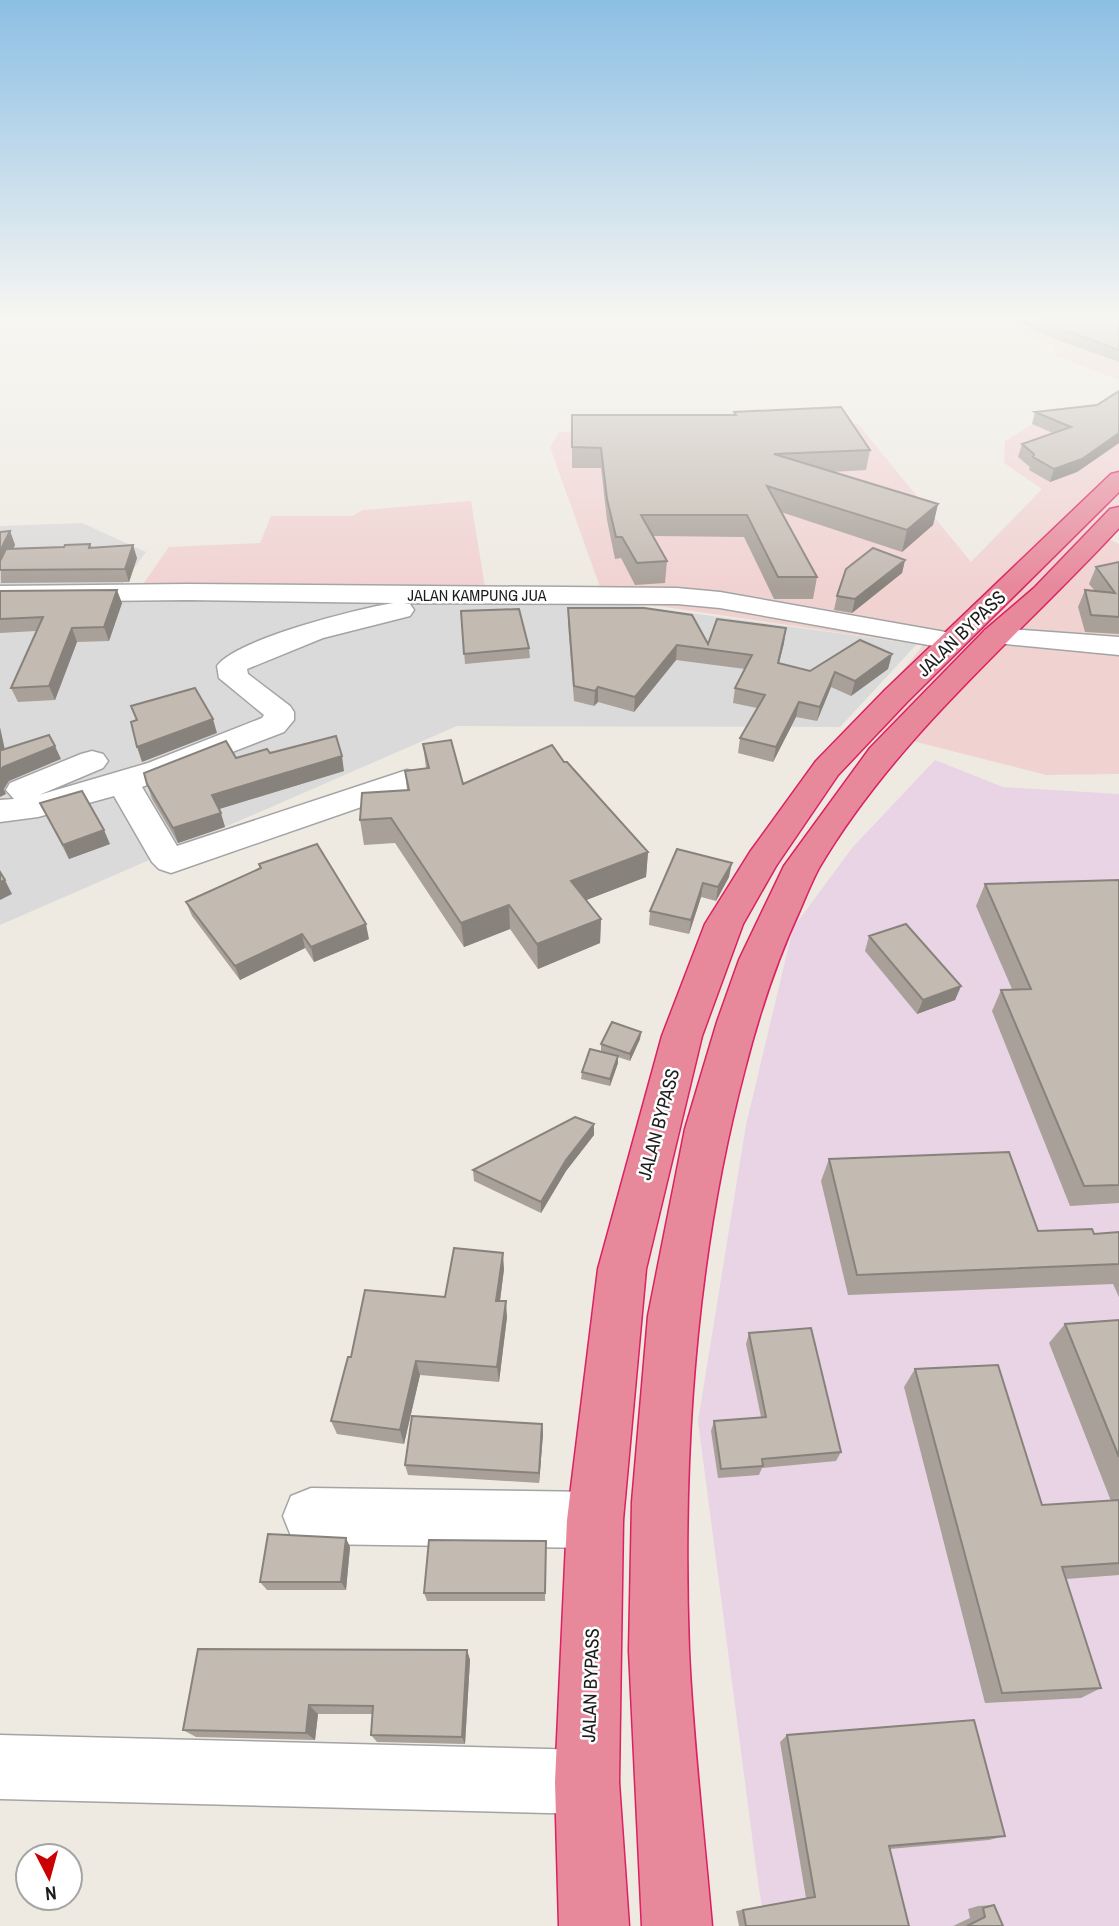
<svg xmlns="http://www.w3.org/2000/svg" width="1119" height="1926" font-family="'Archivo Narrow',sans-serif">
	<rect width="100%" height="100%" fill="#eeeae2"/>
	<path fill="#dbdada" d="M82,523L146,552L116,593L580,598L917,644L840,727L457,726L0,925V526Z"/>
	<path fill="#f0d2d1" d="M1059,320H1119V380L1054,355L1055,346L1017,330Z
		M1119,408V521L1086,529L1119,544V774L1046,775L858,727L923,645L604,598L550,447L559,432L858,424L971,562L1042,489L1004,463L1005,441L1036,422Z
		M471,501L485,587L143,584L169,547L260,543L271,516H352L363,510Z"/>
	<path fill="#e8d4e4" d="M935,760L1003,787L1119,794V1926H765L758,1882L698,1421L746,1125L793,928L852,848Z"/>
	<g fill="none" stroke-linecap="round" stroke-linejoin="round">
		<g stroke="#a4a4a4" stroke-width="3">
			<path id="minor" d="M188,584L677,588L720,592L951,633L961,635L965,641L961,647L951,649L720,608L677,604L404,603L410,604L414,610L410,616L323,638L247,669L248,674L290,706L294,712V720L284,732L142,787L177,846L407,770L419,773L423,780L419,787L171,873L159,869L152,862L114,796L38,817L0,822V800L14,799L6,790L10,783L81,754L92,751L103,754L108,761L103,768L39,795L148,763L262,718L264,715L219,678L217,666C236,639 360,608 394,603L188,600L0,602V586Z
				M995,628L1119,637V655L985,642L981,636L985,630Z
				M311,1488L595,1492L615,1500L623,1520L615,1540L595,1548L311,1544L291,1536L283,1516L291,1496Z
				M0,1735L587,1750L610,1759L619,1782L610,1805L587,1814L0,1799Z"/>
		</g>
		<g stroke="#db2162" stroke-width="3">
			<path id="highway" d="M1119,472V492L907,702L838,775L776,866L743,924L702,1036L646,1269L623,1520L619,1782L629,1926H559L555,1782L567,1520L598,1269L662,1036L705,924L750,852L816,761L885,690L1111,474Z
				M1119,507V528C1016,639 897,736 819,868C812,881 806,896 800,910C776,962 759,1014 745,1069C695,1258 682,1456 689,1650C693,1742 704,1834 712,1926H642L629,1651L632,1502L648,1316L685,1129L717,1022L739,960L784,866L870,748L985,630L1034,588L1110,509Z"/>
		</g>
		<use href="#minor" fill="#fff" fill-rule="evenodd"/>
		<use href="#highway" fill="#e7889b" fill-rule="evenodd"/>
	</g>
	<path fill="#a8a099" d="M1013,320H1119V362L1055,339Z
		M1119,391V443L1077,472L1050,482L1029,470L1030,467L1018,457L1022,444L1053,433L1032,424L1035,412L1097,405Z
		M734,412L870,450L866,470L831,472L938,504L933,525L902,552L781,512L817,577L813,599H774L744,537L653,536L667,561L665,583L635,585L621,558L615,559L607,520L601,468H572V415H734Z
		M10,531L15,545L13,549L64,547L90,544L92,548L137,558L129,582L1,583L0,532Z
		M905,560L902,573L852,613L834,610L837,596Z
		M1119,562V634L1085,632L1078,607L1085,590L1095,591L1089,584L1096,567Z
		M0,591L122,603L109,641L77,642L55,700L18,702L11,688L36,631L0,633Z
		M568,608L708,644L784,643L779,663L810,671L892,654L888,669L851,696L831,687L817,721L796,717L773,762L738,753L740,738L757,708L733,703L735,688L745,669L676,660L634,712L598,702L594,706L574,701L568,623Z
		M461,611L529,648L530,658L465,664Z
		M423,744L463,784L564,762L648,852L646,877L586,900L601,919L600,943L538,969L510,929L464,947L395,843L364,845L360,820L407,790L405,771L426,768Z
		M270,753L344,771L219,809L225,827L178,843L152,799L147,784L236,758Z
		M40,803L110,844L69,859Z
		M677,849L729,877L716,901L701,897L689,934L649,925L650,911Z
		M259,864L369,939L314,962L305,948L240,980L192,916L186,902L260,868Z
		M1119,880V1203L1070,1206L992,1011L1001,990L1012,989L976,906L985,884Z
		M869,936L961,986L955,1000L917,1014L865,951Z
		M641,1032L640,1039L630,1061L618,1057V1063L610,1086L581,1079L582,1072L601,1052V1044Z
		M594,1124V1135L566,1171L541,1213L474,1181L473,1170Z
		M829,1159L1038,1231L1094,1234L1119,1232V1297L1113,1284L848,1295L821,1181Z
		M504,1269L500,1301L507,1317L499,1382L420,1375L404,1444L337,1434L331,1421L445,1297Z
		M1119,1320V1575L1066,1579L1101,1688L1081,1698L985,1703L904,1387L915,1369L1042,1505L1111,1501L1049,1343L1065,1324Z
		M749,1333L841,1452L836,1461L762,1468L759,1475L718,1478L711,1431L714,1421L761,1417L746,1344Z
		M542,1424L543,1434L539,1483L408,1475L405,1465Z
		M350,1547L346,1590H267L260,1582Z
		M546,1550L545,1601H427L424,1593Z
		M467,1650L470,1660L465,1744L377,1742L371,1735L373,1714H318L315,1740L196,1737L183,1730Z
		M787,1735L1005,1836L989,1840L890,1849L909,1926H739L736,1911L806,1898L780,1742Z
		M994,1905L1003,1926H953L970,1918L968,1909L978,1906Z"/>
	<path fill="#88827d" d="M1119,433V443L1077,472L1050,482L1054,469Z
		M938,504L933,525L902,552L907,530Z
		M10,531L15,545L3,570L0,568V551Z
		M133,545L137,558L129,582L125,569Z
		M905,560L902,573L852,613L855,599Z
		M117,590L122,603L109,641L104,627Z
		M72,628L77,642L55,700L49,686Z
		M786,628L784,643L775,678L778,663Z
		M677,645L676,660L634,712L635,697Z
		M892,654L888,669L851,696L855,681Z
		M835,672L831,687L817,721L820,707Z
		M598,687V702L594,706L595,691Z
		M799,702L796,717L773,762L776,747Z
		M213,719L217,733L142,762L137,747Z
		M0,727L8,764L2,750L0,741Z
		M55,746L61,759L9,781L4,789L6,794L0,797V771L3,767Z
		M342,756L344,771L216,810L212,795Z
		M221,813L225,827L178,843L173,828Z
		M104,830L110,844L69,859L63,845Z
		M648,852L646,877L571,906V881Z
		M732,863L729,877L716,901L718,887Z
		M5,880L12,894L0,900V882Z
		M703,883L701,897L689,934L691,920Z
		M509,905L510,929L464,947L461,923Z
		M601,919L600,943L538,969L537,944Z
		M366,924L369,939L314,962L311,947Z
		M302,934L305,948L240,980L235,966Z
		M961,986L955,1000L917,1014L923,1000Z
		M641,1032L640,1039L630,1061V1054Z
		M618,1056V1063L610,1086V1079Z
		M594,1124V1135L566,1171L541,1213V1202L566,1160Z
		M503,1253L504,1269L498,1316L496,1301Z
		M506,1301L507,1317L499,1382L497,1367Z
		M416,1361L420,1375L404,1444L400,1430Z
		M542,1424L543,1434L539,1483V1473Z
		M346,1538L350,1547L346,1590L341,1582Z
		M467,1650L470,1660L465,1744L462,1737Z
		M309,1705L318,1714L315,1740L306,1733Z"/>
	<path fill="#c3bab2" stroke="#88827d" stroke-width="2" d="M1040,320H1119V350L1059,328Z
		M1119,391V433L1082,459L1054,469L1033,457L1034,454L1022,444L1071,427L1035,412L1097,405Z
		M841,407L870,450L774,454L938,504L907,530L767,486L817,577H778L747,515H641L667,561L637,563L622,537H616L607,499L601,448L572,447V415H736L734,412Z
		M10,531L0,551V532Z
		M90,544L89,548L133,545L125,569L0,570V561L6,549L64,547L65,545Z
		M873,548L905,560L855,599L837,596L846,569Z
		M1119,562V617L1091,615L1085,590L1115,593L1096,567Z
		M117,590L104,627L72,628L49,686L11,688L43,617L0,619V591Z
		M568,608H644L692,615L708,644L717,619L786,628L778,663L810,671L860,640L892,654L855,681L835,672L820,707L799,702L776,747L740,738L765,695L735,688L752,655L677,645L635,697L598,687L595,691L574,686Z
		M519,609L529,648L464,654L461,611Z
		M195,688L213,719L137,747L131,722L137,720L131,706Z
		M49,735L55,746L3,767L0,771V741L2,750Z
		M336,736L342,756L212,795L221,813L173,828L147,784L144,773L226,741L236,758L267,749L270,753Z
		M451,740L463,784L552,745L564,762H567L648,852L571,881L601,919L537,944L509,905L461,923L391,818L360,820L362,793L409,790L405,771L429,768L423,744Z
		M82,791L104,830L63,845L40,803Z
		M317,844L366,924L311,947L302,934L235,966L186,902L261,868L259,864Z
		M677,849L732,863L718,887L703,883L691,920L650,911Z
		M0,872L5,880L0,882Z
		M1119,880V1185L1084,1186L1001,990L1031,989L985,884Z
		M906,924L961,986L923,1000L869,936Z
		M612,1022L641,1032L630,1054L601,1044Z
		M590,1049L618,1056L610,1079L582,1072Z
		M575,1117L594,1124L566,1160L541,1202L473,1170Z
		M1009,1152L1038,1231L1092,1229L1094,1234L1119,1232V1264L857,1275L829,1159Z
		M454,1248L503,1253L496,1301H506L497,1367L416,1361L400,1430L331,1421L348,1357H351L365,1290L445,1297Z
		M1119,1320V1457L1065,1324Z
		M811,1328L841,1452L762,1459L763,1466L721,1469L714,1421L766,1417L749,1333Z
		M998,1365L1042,1505L1119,1500V1563L1062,1567L1101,1688L1002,1693L915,1369Z
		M412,1416L542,1424L539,1473L405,1465Z
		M268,1534L346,1538L341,1582H260Z
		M429,1540L546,1541L545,1593H424Z
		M198,1649L467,1650L462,1737L371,1735L373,1706L309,1705L306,1733L183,1730Z
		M974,1720L1005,1836L889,1846L909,1926H746L743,1910L815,1897L787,1735Z
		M994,1905L1003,1926H967L985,1917L983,1908Z"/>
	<linearGradient id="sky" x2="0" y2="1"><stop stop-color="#8cbfe4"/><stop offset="0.54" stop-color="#f7f6f2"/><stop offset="1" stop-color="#f7f6f2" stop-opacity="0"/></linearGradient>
	<rect width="1119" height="589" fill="url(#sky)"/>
	<g text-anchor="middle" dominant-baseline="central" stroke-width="5" stroke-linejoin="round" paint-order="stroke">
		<g font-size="16" fill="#1d1d1d" stroke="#fff">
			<text x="477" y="595">JALAN KAMPUNG JUA</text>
		</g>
		<g font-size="19" fill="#1d1d1d" stroke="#fff">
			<text transform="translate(961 633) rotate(-44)">JALAN BYPASS</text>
			<text transform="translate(658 1124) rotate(-75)">JALAN BYPASS</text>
			<text transform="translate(590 1685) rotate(-88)">JALAN BYPASS</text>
		</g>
	</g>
	<g transform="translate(49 1877) rotate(174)"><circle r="33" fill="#ffffff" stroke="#a5a5a5" stroke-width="2"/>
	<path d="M0-5L12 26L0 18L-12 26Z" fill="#ca0002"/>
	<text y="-10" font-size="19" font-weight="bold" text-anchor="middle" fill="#1d1d1d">N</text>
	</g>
</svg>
